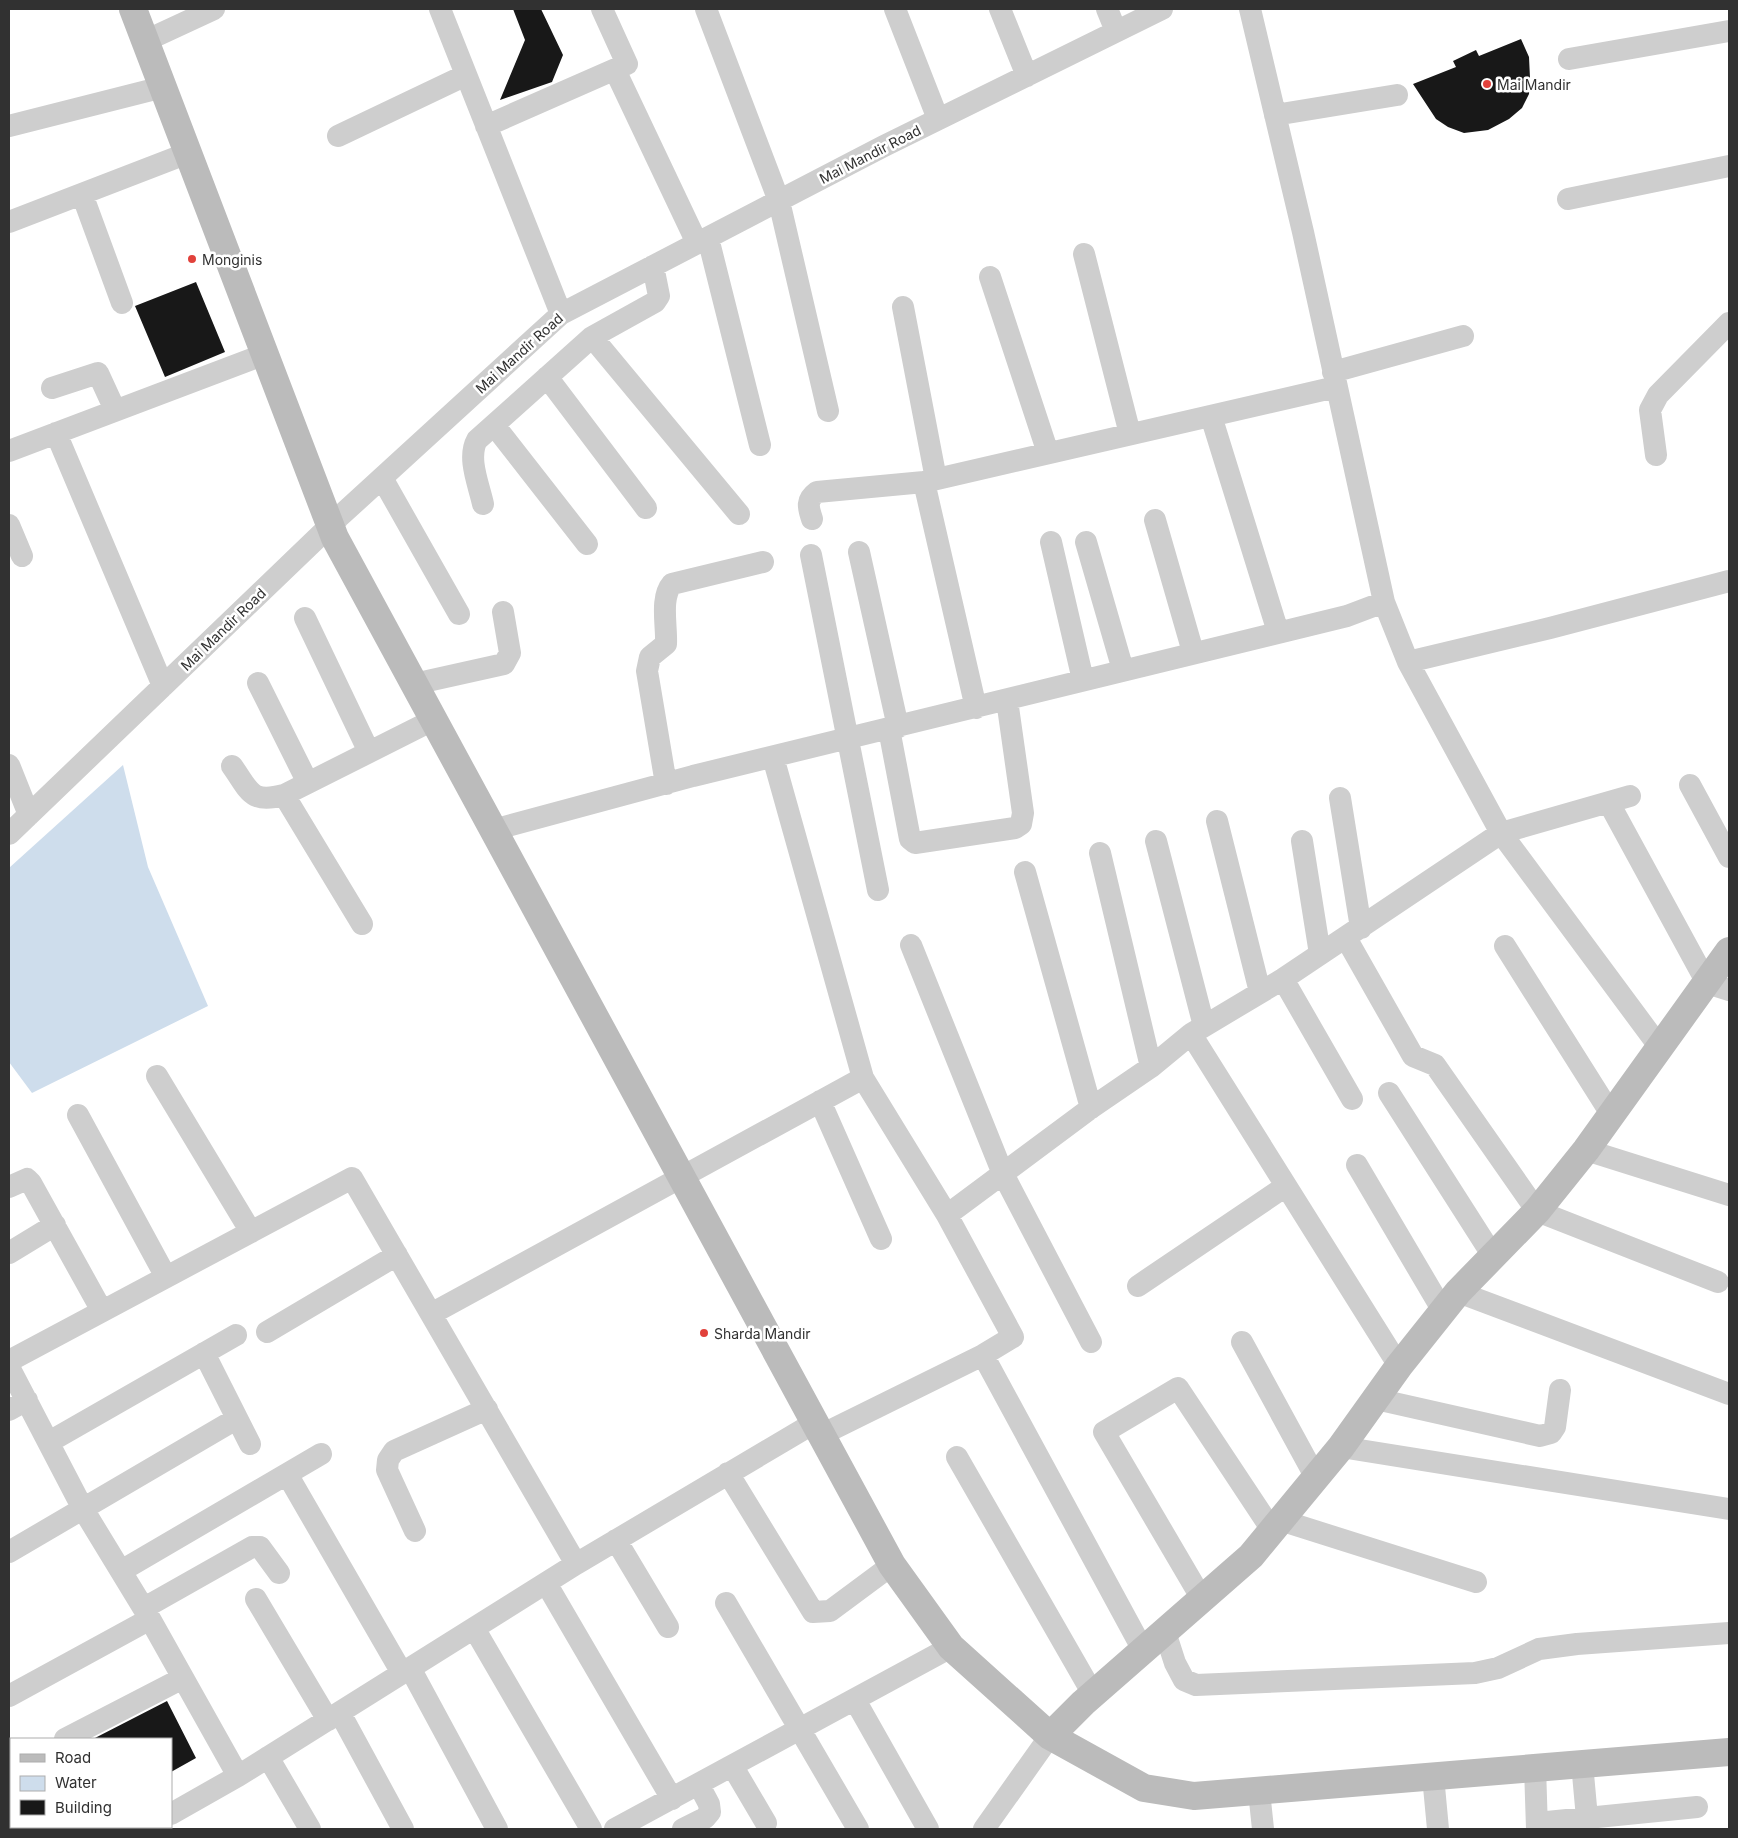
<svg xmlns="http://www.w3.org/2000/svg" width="1738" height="1838" font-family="Inter,sans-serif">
	<rect width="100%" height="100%" fill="#fff"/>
	<path fill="#ceddec" d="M123,765L148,867L208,1006L32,1093L9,1062V868Z"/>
	<path fill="#181818" d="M513,9H541L563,55L552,82L500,100L525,40Z
		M1521,39L1529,57L1530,78L1529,94L1522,108L1509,119L1488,130L1464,133L1448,127L1436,119L1413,84L1456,67L1453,61L1476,50L1479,56Z
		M196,282L225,352L165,377L135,306Z
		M167,1701L196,1758L171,1772V1739H93Z"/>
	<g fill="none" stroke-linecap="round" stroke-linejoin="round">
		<path stroke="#cecece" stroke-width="22" d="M440,9L561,314
			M706,9L779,201L828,411
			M895,9L938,119
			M1000,9L1027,76
			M1107,9L1116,31
			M1250,9L1303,232L1384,602L1408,662L1550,628L1729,581
			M145,41L214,9
			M1569,59L1729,31
			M615,70L697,243
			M1275,115L1397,95
			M9,126L163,87
			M486,126L627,64L602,9
			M338,136L466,75
			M82,194L122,303
			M1568,199L1729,166
			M9,222L188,153
			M708,238L760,445
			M1084,254L1130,434
			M990,277L1048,453
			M903,307L936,479
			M592,337L739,514
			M1333,372L1463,336
			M547,377L646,508
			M52,388L98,373L115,410
			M1211,416L1278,632
			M494,425L587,544
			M56,433L163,686
			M9,451L265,354
			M1656,455L1650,410L1658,395L1729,323
			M382,478L459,614
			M483,504C479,485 467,458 477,440L592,337L655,302L659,296L653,266
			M812,519C808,507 806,500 817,492L924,482
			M1155,520L1193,652
			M9,525L22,556
			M1051,542L1083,680
			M1086,542L1123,670
			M859,552L898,727
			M811,555L878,890
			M305,618L369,752
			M1408,662L1501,833L1661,1049
			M258,683L308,783
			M414,684L504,664L510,653L503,612
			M976,708L924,482L1336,387
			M889,729L910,839L915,843L1015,828L1021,824L1023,813L1007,700
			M773,757L863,1078L947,1215L1091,1108L1151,1067L1191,1034
			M9,765L29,815
			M232,766C250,791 250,804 284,795L433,720
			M666,784L647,671L650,657L666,644C667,626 660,598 672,584L763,562
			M1690,785L1729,857
			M284,795L362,924
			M1340,798L1361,928
			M1609,803L1707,983L1729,990
			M1217,821L1260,992
			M493,830L693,776L1347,616L1384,602
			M9,834L339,517L561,314L884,146L1162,9
			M1156,841L1204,1026
			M1302,841L1320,954
			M1100,853L1151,1067
			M1025,872L1091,1108
			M1346,938L1413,1056L1435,1065L1537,1211L1718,1282
			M911,945L1003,1174L1091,1342
			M1505,946L1611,1114
			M1283,979L1352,1099
			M157,1076L251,1232
			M1389,1093L1493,1256
			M820,1101L881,1239
			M78,1115L166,1277
			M1586,1150L1729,1195
			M1357,1165L1443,1311
			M9,1187L27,1179L31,1183L102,1311
			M9,1253L55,1225
			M1138,1286L1286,1186
			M1458,1292L1729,1394
			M431,1314L863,1078
			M267,1332L397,1255
			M1242,1342L1315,1476
			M204,1353L250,1444
			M983,1355L1143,1650
			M9,1361L352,1178L576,1564
			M1399,1366L1191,1034L1283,979L1501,833L1630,796
			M9,1367L83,1509L150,1619L238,1776
			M1376,1399L1540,1436L1551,1433L1555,1427L1560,1390
			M9,1410L27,1400
			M821,1435L983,1355L1013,1337L947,1215
			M49,1442L236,1335
			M1341,1447L1729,1509
			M957,1457L1093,1694
			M728,1473L813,1612L830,1611L892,1565
			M287,1474L402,1673
			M1280,1520L1476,1582
			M415,1531L387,1470L388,1460L394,1451L487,1409
			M616,1540L668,1627
			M9,1552L236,1419
			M121,1571L321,1454
			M546,1583L672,1799
			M256,1599L328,1720
			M1202,1599L1104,1432L1178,1388L1272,1530
			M726,1603L858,1829
			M144,1608L252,1547H260L279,1573
			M474,1628L591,1829
			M1165,1632L1175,1663L1184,1680L1196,1685L1475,1673L1498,1668L1539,1649L1577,1644L1729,1633
			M410,1668L497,1829
			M9,1696L150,1619
			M855,1700L928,1829
			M340,1713L403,1829
			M65,1739L183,1678
			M268,1757L310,1829
			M1582,1763L1587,1818
			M733,1767L766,1823
			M1535,1767L1537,1829
			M1433,1776L1438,1829
			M1259,1791L1263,1829
			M171,1814L238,1776L576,1564L814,1423
			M1537,1823L1697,1807
			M145,1829L149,1827
			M615,1829L951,1647
			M683,1829L705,1818L710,1812L709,1804L699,1785
			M984,1829L1050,1736"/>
		<path stroke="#bbb" stroke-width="28" d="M133,9L335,538L892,1565L951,1647L1050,1736L1144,1788L1194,1796L1729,1752
			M1050,1736L1083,1703L1251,1556L1341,1447L1399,1366L1458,1292L1537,1211L1586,1150L1729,951"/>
	</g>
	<g fill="#e1413b" stroke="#fff" stroke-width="2">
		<circle cx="1487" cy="84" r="5"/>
		<circle cx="192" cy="259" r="5"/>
		<circle cx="704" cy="1333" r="5"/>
	</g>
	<g text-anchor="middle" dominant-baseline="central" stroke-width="5" stroke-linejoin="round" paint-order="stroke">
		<g font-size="14" fill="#313131" stroke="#fff" text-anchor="start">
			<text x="1497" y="84">Mai Mandir</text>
			<text x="202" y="259">Monginis</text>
			<text x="714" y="1333">Sharda Mandir</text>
		</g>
		<g font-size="14" fill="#313131" stroke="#fff">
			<text transform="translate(870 154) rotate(-27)">Mai Mandir Road</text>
			<text transform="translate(519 353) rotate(-42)">Mai Mandir Road</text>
			<text transform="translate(223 629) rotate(-44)">Mai Mandir Road</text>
		</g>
	</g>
	<rect width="1738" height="1838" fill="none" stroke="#313131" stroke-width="20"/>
	<rect x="10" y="1738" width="162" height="90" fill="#ffffff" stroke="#adadad"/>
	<rect x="20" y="1754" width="25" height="8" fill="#bbbbbb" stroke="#adadad"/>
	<text x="55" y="1763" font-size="15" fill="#313131">Road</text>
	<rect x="20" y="1776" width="25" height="15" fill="#ceddec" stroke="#adadad"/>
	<text x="55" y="1788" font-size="15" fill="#313131">Water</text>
	<rect x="20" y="1800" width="25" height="15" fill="#181818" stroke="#adadad"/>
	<text x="55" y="1813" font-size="15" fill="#313131">Building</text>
</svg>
